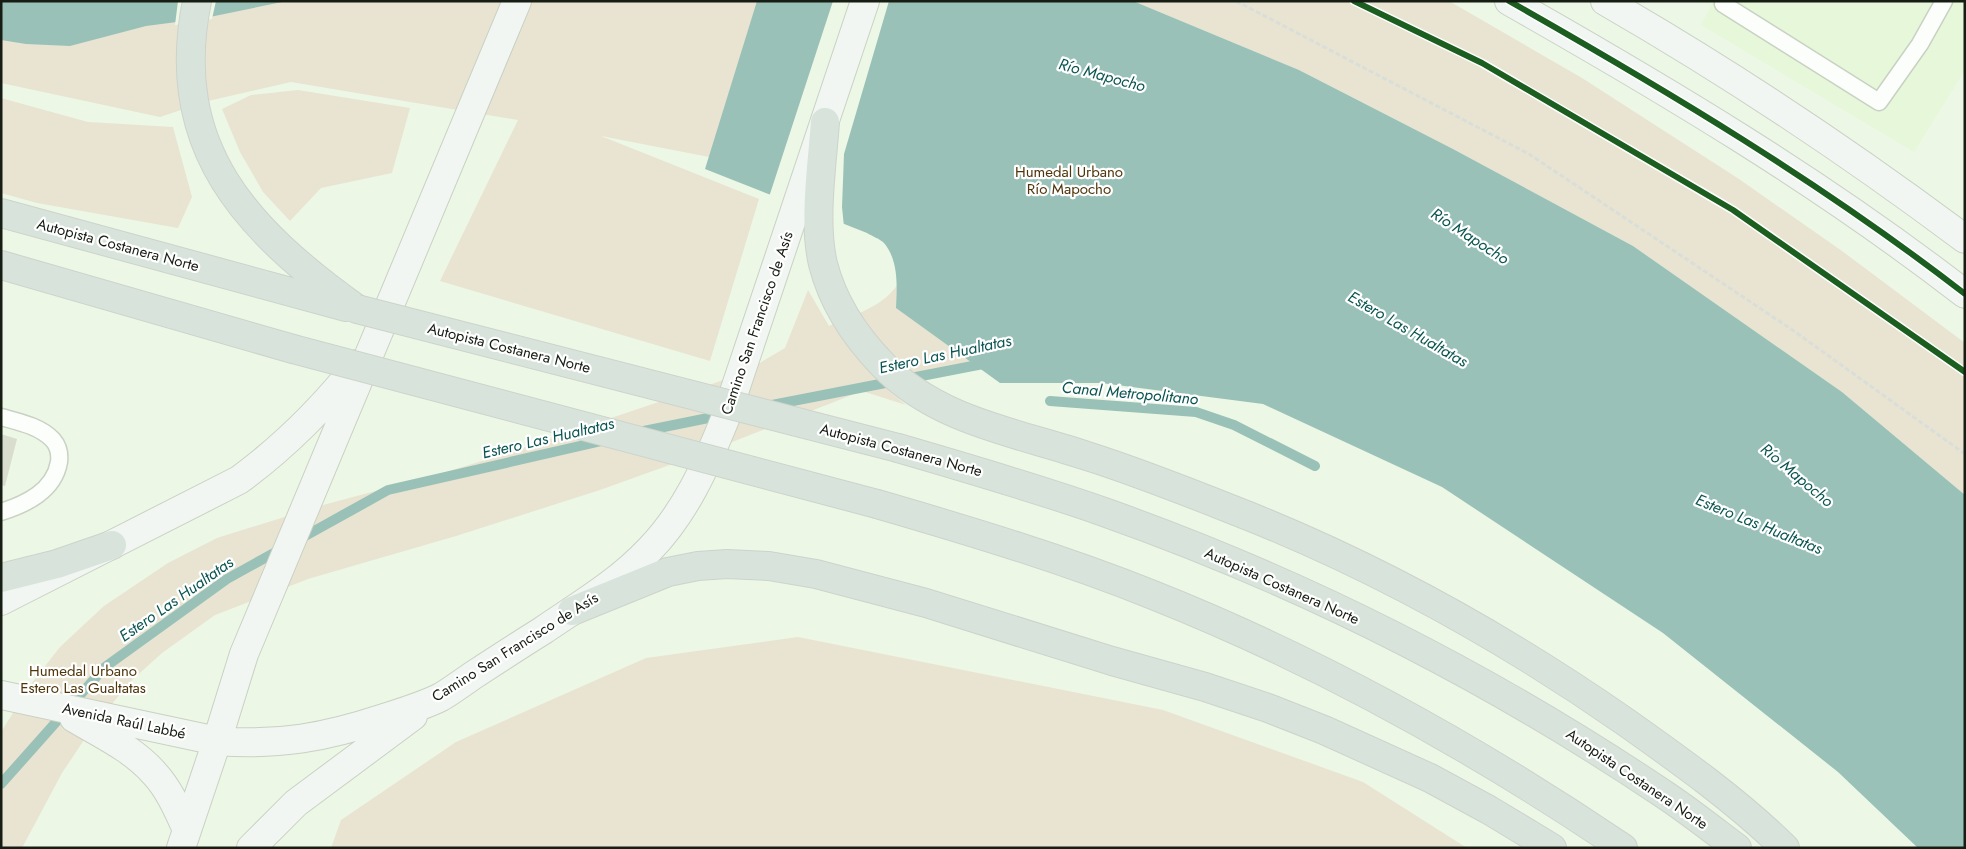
<svg xmlns="http://www.w3.org/2000/svg" width="1966" height="849" font-family="Jost,sans-serif">
	<rect width="100%" height="100%" fill="#edf7e6"/>
	<path fill="#e6f7da" d="M1713,1H1965V70L1914,152L1701,25Z"/>
	<path fill="#e8e4d1" d="M1,1H1096L1965,848L1824,736L1400,447L1232,381L1004,356L881,384L906,405L862,391L717,448L600,490L456,536L308,579L215,615L162,653L131,681L92,728L62,773L22,848H1V732L31,684L60,647L104,606L168,563L217,538L323,505L443,473L514,451L741,374L785,348L808,290L829,326C857,314 898,302 905,267C906,259 903,248 902,240L745,164L601,136L759,199L710,361L440,281L518,120L291,82L208,101L160,117L1,83Z
		M1133,1H1449L1582,78L1739,179L1842,251L1965,343V495L1842,392L1633,246L1453,149L1299,70Z
		M298,90L410,108L392,173L321,188L290,221L263,192L240,152L222,109L251,95Z
		M1,98L88,122L173,127L192,197L178,228L37,203L1,193Z
		M798,637L1163,710L1363,782L1467,848H331L341,820L456,742L646,658Z"/>
	<path fill="#9ac1b8" d="M1,1H287L200,19L146,26L70,46L26,44L1,40Z
		M757,1H1133L1299,70L1453,149L1633,246L1842,392L1965,495V848H1918L1838,772L1663,633L1442,487L1263,404L1101,383H1000L896,308C897,287 899,261 884,243C880,239 872,236 867,233L705,169Z"/>
	<path fill="#edf7e6" d="M178,1H216L212,19L175,25Z
		M833,1H889L844,154L842,207L844,227L769,197Z"/>
	<g fill="none" stroke-linecap="round" stroke-linejoin="round">
		<path stroke="#9ac1b8" stroke-width="10" d="M1050,401L1196,412L1234,425L1315,466
			M767,406L988,363
			M639,432L723,415
			M298,540L388,490L606,440
			M1,784L105,667L227,579L281,549"/>
	</g>
	<path fill="#d9ddce" d="M1,434L17,439L5,486L1,485Z"/>
	<g fill="none" stroke-linecap="round" stroke-linejoin="round">
		<g stroke="#c9d1c3" stroke-width="19">
			<path id="lane" d="M1725,1L1723,4L1879,102L1920,44L1944,1
				M1,417C19,422 40,426 53,440C59,447 60,454 59,462C54,491 26,504 1,512"/>
		</g>
		<g stroke="#c9d1c3" stroke-width="30">
			<path id="secondary" d="M1509,1C1666,90 1822,183 1965,294
				M1605,1C1730,73 1850,153 1965,239
				M1,601L239,480C284,447 323,408 358,364
				M1,695L217,741C279,746 326,737 384,718C403,712 423,706 441,697C451,691 462,683 472,676C495,661 518,646 542,631C580,605 618,583 650,549C685,513 706,466 725,419L865,1
				M74,718C101,734 133,749 154,773C169,789 178,810 187,830
				M181,848L217,741L244,654L517,1
				M251,848L296,803L413,716"/>
		</g>
		<g stroke="#ced3cb" stroke-width="30">
			<path id="highway" d="M197,1C167,148 247,230 357,309
				M825,122C822,165 813,222 823,264C833,303 855,336 882,364C937,421 1015,432 1087,456C1141,473 1193,494 1246,515C1381,569 1508,640 1627,723C1682,762 1737,801 1785,848
				M1,213L346,307
				M1,265L293,349
				M898,448C967,468 1036,488 1104,512C1302,582 1491,678 1665,795C1689,811 1713,830 1737,848
				M877,504C970,531 1063,559 1153,595C1319,661 1475,748 1623,848
				M1,578L57,564L112,545
				M572,611L668,572L698,566L727,564L769,566L816,574L926,603L1112,661L1205,687L1268,708L1324,730L1430,778L1489,810L1552,848"/>
		</g>
		<path stroke="#daded8" stroke-width="3" stroke-dasharray="5 2.5" stroke-linecap="butt" d="M1236,1L1529,154L1794,331L1965,454"/>
		<use href="#lane" stroke="#fcfefb" stroke-width="16"/>
		<use href="#secondary" stroke="#f1f6f2" stroke-width="28"/>
		<use href="#highway" stroke="#d7e3db" stroke-width="28"/>
		<g stroke="#ced3cb" stroke-width="30" stroke-linecap="butt">
			<path id="highway-bridge" d="M357,309L898,448
				M293,349L877,504"/>
		</g>
		<use href="#highway-bridge" stroke="#d7e3db" stroke-width="28"/>
		<g stroke="#fff" stroke-width="9">
			<path id="cycleway" d="M1354,1L1482,63L1733,210L1965,372
				M1509,1C1666,90 1822,183 1965,294"/>
		</g>
		<use href="#cycleway" stroke="#1b5e20" stroke-width="6"/>
	</g>
	<g text-anchor="middle" dominant-baseline="central" stroke-width="4.5" stroke-linejoin="round" paint-order="stroke">
		<g font-size="15" fill="#4f3509" stroke="#fff">
			<text x="1069" y="172">Humedal Urbano<tspan x="1069" dy="17">Río Mapocho</tspan></text>
			<text x="83" y="671">Humedal Urbano<tspan x="83" dy="17">Estero Las Gualtatas</tspan></text>
		</g>
		<g font-size="15" fill="#161d12" stroke="#fff">
			<text transform="translate(118 245) rotate(15)">Autopista Costanera Norte</text>
			<text transform="translate(757 323) rotate(-71)">Camino San Francisco de Asís</text>
			<text transform="translate(509 348) rotate(14)">Autopista Costanera Norte</text>
			<text transform="translate(901 450) rotate(15)">Autopista Costanera Norte</text>
			<text transform="translate(1282 586) rotate(24)">Autopista Costanera Norte</text>
			<text transform="translate(515 647) rotate(-32)">Camino San Francisco de Asís</text>
			<text transform="translate(124 721) rotate(12)">Avenida Raúl Labbé</text>
			<text transform="translate(1637 779) rotate(34)">Autopista Costanera Norte</text>
		</g>
		<g font-size="16" font-style="italic" fill="#0a5551" stroke="#fff">
			<text transform="translate(1102 75) rotate(15)">Río Mapocho</text>
			<text transform="translate(1470 236) rotate(33)">Río Mapocho</text>
			<text transform="translate(1408 329) rotate(30)">Estero Las Hualtatas</text>
			<text transform="translate(945 354) rotate(-12)">Estero Las Hualtatas</text>
			<text transform="translate(1130 393) rotate(5)">Canal Metropolitano</text>
			<text transform="translate(548 438) rotate(-13)">Estero Las Hualtatas</text>
			<text transform="translate(1797 475) rotate(40)">Río Mapocho</text>
			<text transform="translate(1759 524) rotate(22)">Estero Las Hualtatas</text>
			<text transform="translate(176 599) rotate(-35)">Estero Las Hualtatas</text>
		</g>
	</g>
	<rect width="1966" height="849" fill="none" stroke="#161d12" stroke-width="5"/>
</svg>
